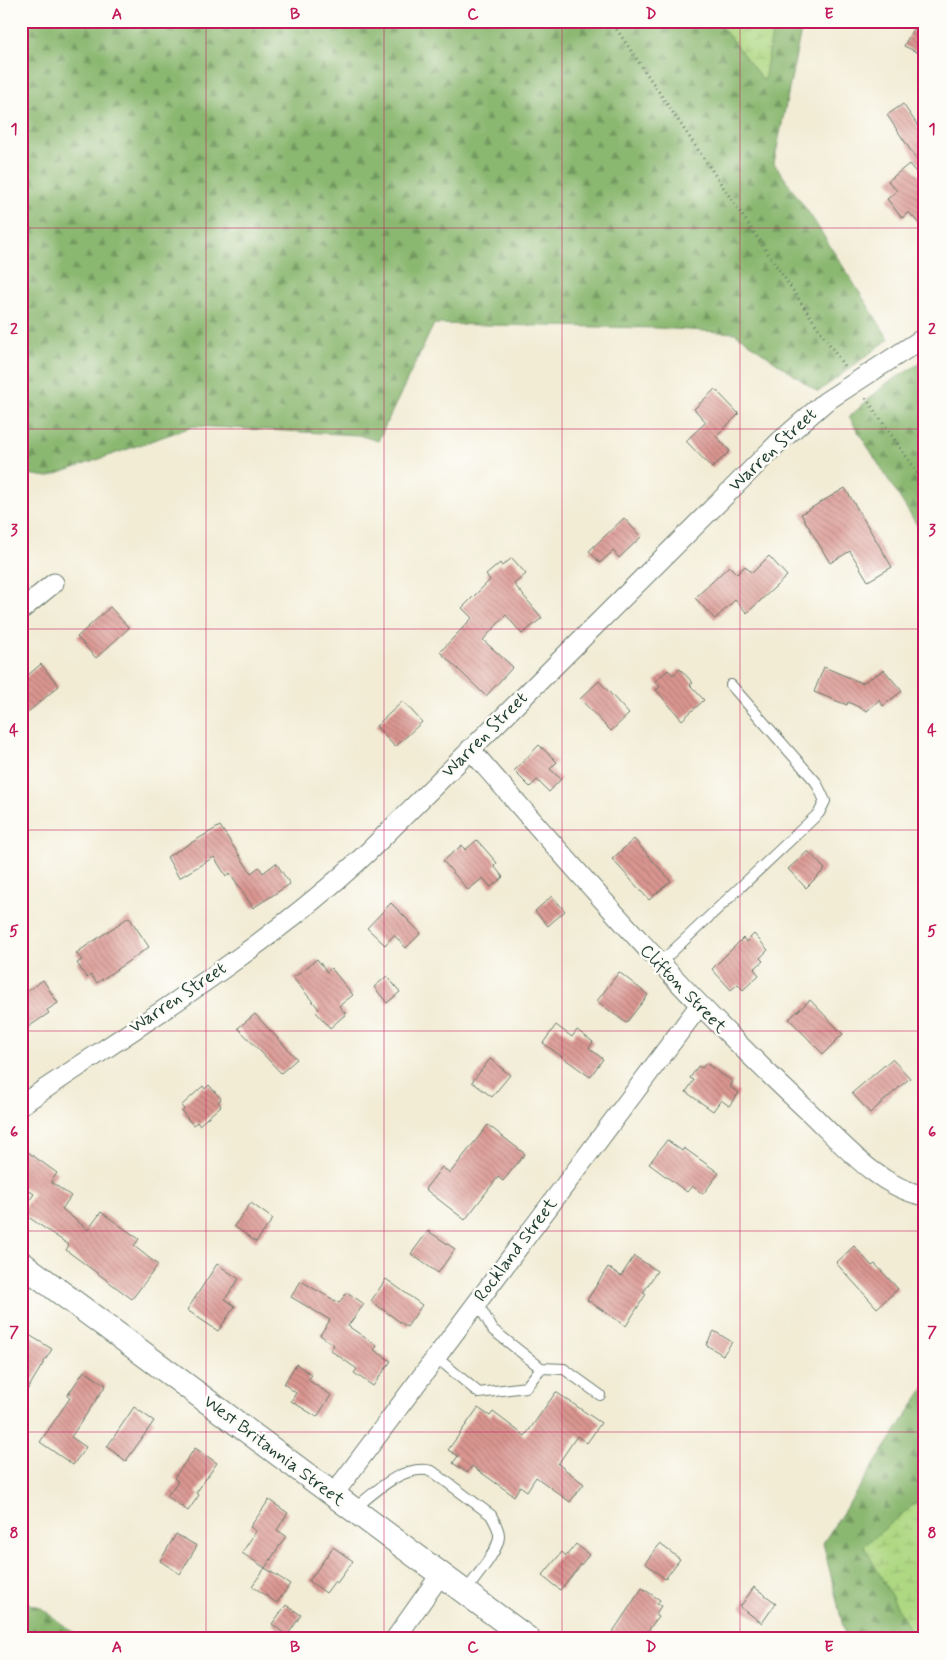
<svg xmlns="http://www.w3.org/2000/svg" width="946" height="1660" font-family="Mynerve,sans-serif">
	<defs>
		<pattern id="forest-firs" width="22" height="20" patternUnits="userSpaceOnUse" patternTransform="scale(1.25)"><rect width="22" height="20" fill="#8bb871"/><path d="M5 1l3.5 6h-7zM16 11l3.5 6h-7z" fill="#71975e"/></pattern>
		<pattern id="wetland-marsh" width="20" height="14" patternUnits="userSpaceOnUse" patternTransform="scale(1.25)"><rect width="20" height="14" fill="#afd883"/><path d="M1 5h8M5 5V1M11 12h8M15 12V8" fill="none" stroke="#96ba72"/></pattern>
		<pattern id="building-back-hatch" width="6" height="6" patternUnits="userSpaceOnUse" patternTransform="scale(1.25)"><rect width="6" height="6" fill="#db9691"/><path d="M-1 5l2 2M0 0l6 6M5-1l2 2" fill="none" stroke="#b17c77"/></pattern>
	</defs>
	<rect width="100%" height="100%" fill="#fdfcf7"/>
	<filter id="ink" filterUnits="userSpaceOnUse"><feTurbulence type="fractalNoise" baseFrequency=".02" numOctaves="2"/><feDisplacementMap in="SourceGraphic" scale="10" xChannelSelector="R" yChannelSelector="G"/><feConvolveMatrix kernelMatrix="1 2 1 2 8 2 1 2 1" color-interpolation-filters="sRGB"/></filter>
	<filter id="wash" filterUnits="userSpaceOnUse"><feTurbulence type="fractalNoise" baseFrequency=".0096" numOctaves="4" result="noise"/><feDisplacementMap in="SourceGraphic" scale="20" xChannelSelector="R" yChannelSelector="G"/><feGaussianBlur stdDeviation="1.12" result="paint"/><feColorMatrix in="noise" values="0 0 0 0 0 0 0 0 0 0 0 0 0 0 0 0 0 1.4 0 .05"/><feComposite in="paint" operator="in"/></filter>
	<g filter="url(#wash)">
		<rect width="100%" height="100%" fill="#f2ecd5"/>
		<path fill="url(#forest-firs)" stroke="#557a52" d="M21,21H805L800,35L774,163L813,219L889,339L818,392L735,333L658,328L434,324L378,441L358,435L194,426L48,477L21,473Z
			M925,360V538L849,417L886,384Z
			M925,1387V1639H846L823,1543Z
			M21,1600L41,1608L82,1639H21Z"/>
		<path fill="url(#wetland-marsh)" stroke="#678a5c" d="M717,21H774L764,81Z
			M925,1495V1639H915L864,1546Z"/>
		<g id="blocks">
			<path fill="url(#building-back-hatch)" d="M917,21H925V56L904,46Z
				M903,104L925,136V172L887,115Z
				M909,164L925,183V231L909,212L902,218L887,199L897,191L888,181Z
				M715,389L739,414L716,436L730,451L712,468L686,441L706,422L694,409Z
				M845,488L892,567L868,581L850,551L830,563L801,514Z
				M624,518L641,537L619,558L613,551L600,563L589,551Z
				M769,556L787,576L747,613L735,600L715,619L695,598L729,566L737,574L745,566L752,573Z
				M512,558L526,574L514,584L542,618L522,634L506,615L483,640L513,667L486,696L440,652L472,618L462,608L490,580L486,575L500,563L502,566Z
				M110,607L129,628L96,658L77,637Z
				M41,664L59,686L21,718V681Z
				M824,667L862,683L884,670L902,691L883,706L879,700L867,711L848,702L847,705L814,692Z
				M680,669L693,683L690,685L704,700L682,720L656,690L660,687L655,681L668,670L673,675Z
				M599,681L629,714L611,731L580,699Z
				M403,701L422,722L395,747L376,726Z
				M539,745L557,762L550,769L561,779L549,792L537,780L530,787L514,771Z
				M220,826L251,873L259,867L263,873L276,863L290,884L253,908L230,873L226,876L214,857L179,878L167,857Z
				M634,839L671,881L649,900L612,859Z
				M477,840L497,863L494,866L503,877L491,887L483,878L468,890L443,861L462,845L465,850Z
				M808,851L825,869L806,888L788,869Z
				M552,896L565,911L548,926L535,911Z
				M391,903L421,933L406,948L394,935L385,945L367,928Z
				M129,917L149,947L97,983L91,975L87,978L77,963L82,960L76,953Z
				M754,934L768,950L760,958L763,961L754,969L759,975L743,990L738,984L731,990L712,969L743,938L746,942Z
				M317,959L327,972L331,968L353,995L339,1006L346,1014L330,1028L316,1012L319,1009L293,978Z
				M619,972L648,995L626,1023L597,1001Z
				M387,976L400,992L387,1003L374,987Z
				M43,980L58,1003L47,1010L49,1013L21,1032V995Z
				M810,1000L843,1034L823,1054L789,1019Z
				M255,1014L297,1059L281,1073L238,1028Z
				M556,1025L572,1037L577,1030L593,1042L589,1048L603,1059L590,1077L543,1043Z
				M490,1059L510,1075L492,1097L472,1082Z
				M892,1059L910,1078L870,1113L852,1093Z
				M706,1063L733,1082L730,1087L739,1093L729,1106L721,1100L713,1111L686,1092L694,1080L690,1078L698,1066L702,1068Z
				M209,1085L221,1099L218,1102L221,1106L199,1125L197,1122L193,1125L182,1112L184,1109L181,1106L203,1086L205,1089Z
				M488,1125L525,1154L503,1181L498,1177L465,1220L425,1189L442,1167L450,1173Z
				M667,1140L682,1151L684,1148L719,1173L703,1194L692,1186L687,1192L649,1164Z
				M21,1147L57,1173L51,1182L71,1196L62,1209L88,1230L101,1212L139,1239L134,1246L158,1265L132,1299L66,1250L69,1245L21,1212L34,1194L21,1185Z
				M251,1203L273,1219L256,1242L234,1226Z
				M428,1231L455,1249L438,1273L411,1254Z
				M854,1246L872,1266L875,1264L898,1289L877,1308L836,1263Z
				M634,1256L657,1271L643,1293L646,1294L626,1326L587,1300L608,1267L621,1276Z
				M217,1264L239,1279L225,1299L235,1306L218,1331L187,1310Z
				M386,1279L422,1305L407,1327L371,1301Z
				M301,1281L339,1303L347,1292L364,1304L348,1326L377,1346L374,1350L391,1361L373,1386L354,1373L357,1369L330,1350L334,1345L320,1335L330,1320L291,1297Z
				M21,1330L52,1349L21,1400Z
				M714,1331L732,1342L723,1355L706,1345Z
				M296,1364L312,1375L308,1380L331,1395L317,1417L291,1401L296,1393L284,1384Z
				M84,1371L106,1385L71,1437L86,1447L73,1465L40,1442L70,1398L67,1396Z
				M556,1392L601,1423L587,1443L577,1436L558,1464L584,1484L570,1502L536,1477L527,1491L520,1486L514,1496L472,1466L467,1473L453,1463L458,1456L448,1450L478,1408L490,1416L493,1412L525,1436Z
				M134,1407L154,1421L126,1461L107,1447Z
				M195,1448L217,1463L196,1493L199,1495L188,1511L167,1496L178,1481L174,1478Z
				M269,1500L288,1513L277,1530L286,1536L265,1568L290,1584L277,1603L252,1586L265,1568L242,1553L256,1531L250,1527Z
				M176,1534L197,1546L180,1574L160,1561Z
				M576,1544L589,1555L560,1590L542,1576L562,1552L566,1556Z
				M660,1544L680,1559L665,1579L645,1563Z
				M333,1547L353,1561L337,1583L335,1581L326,1593L309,1581Z
				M754,1587L776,1603L762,1623L740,1607Z
				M642,1588L660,1600L657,1604L661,1606L655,1615L658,1617L642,1639H608Z
				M286,1605L301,1615L287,1636L272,1624Z"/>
		</g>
	</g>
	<g filter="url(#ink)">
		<use href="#blocks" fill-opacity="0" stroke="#697a6c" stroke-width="1"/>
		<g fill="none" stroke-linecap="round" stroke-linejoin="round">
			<g stroke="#697a6c" stroke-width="12">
				<path id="service" d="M659,964L819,813L825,801L816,782L731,685
					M436,1357L479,1393L526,1387L541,1368L493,1330L477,1302
					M541,1368L564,1369L600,1395
					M353,1510C374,1493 403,1463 432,1471L491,1515C494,1521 500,1530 499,1537C498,1552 474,1579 465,1592"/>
			</g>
			<g stroke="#697a6c" stroke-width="21">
				<path id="minor" d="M21,610L54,583
					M470,749C579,874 685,997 807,1110C841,1142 877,1187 925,1196
					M21,1105C139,1025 264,950 368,852L779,442L825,402L925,337
					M333,1495L699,1006
					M395,1639L441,1574"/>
			</g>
			<g stroke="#697a6c" stroke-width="26">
				<path id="tertiary" d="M21,1263L528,1639"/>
			</g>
			<path stroke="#697a6c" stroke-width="3" stroke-dasharray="1 4" stroke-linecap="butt" d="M611,21L844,366
				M866,398L925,484"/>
			<use href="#service" stroke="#fff" stroke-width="10"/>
			<use href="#minor" stroke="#fff" stroke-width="19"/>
			<use href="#tertiary" stroke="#fff" stroke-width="24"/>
		</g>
	</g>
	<path fill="none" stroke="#c2185b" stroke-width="1" stroke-opacity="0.55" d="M206,21V1639M384,21V1639M562,21V1639M740,21V1639M21,228H925M21,429H925M21,629H925M21,830H925M21,1031H925M21,1231H925M21,1432H925"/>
	<g text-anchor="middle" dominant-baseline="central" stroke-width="5" stroke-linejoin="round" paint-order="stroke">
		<g font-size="18" fill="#1f3d34" stroke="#fdfcf7">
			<text transform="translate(773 450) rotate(-43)">Warren Street</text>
			<text transform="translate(485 735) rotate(-45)">Warren Street</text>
			<text transform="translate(683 989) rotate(46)">Clifton Street</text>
			<text transform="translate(178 998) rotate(-34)">Warren Street</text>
			<text transform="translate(516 1250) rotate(-53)">Rockland Street</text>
			<text transform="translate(274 1451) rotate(37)">West Britannia Street</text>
		</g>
	</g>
	<rect width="946" height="1660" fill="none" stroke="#fdfcf7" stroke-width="55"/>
	<rect x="28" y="28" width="890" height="1604" fill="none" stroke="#c2185b" stroke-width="2"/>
	<g font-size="16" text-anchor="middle" font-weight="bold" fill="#c2185b">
		<text x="117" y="19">A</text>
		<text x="295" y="19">B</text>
		<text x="473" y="19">C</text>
		<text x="651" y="19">D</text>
		<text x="829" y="19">E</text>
		<text x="14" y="134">1</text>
		<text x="932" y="134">1</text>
		<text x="14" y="334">2</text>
		<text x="932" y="334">2</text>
		<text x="14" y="535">3</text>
		<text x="932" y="535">3</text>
		<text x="14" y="735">4</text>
		<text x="932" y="735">4</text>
		<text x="14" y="936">5</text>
		<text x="932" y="936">5</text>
		<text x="14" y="1137">6</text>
		<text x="932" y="1137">6</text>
		<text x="14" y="1337">7</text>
		<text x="932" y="1337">7</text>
		<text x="14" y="1538">8</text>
		<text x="932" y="1538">8</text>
		<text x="117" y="1652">A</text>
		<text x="295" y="1652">B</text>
		<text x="473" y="1652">C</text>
		<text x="651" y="1652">D</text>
		<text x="829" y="1652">E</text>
	</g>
</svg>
